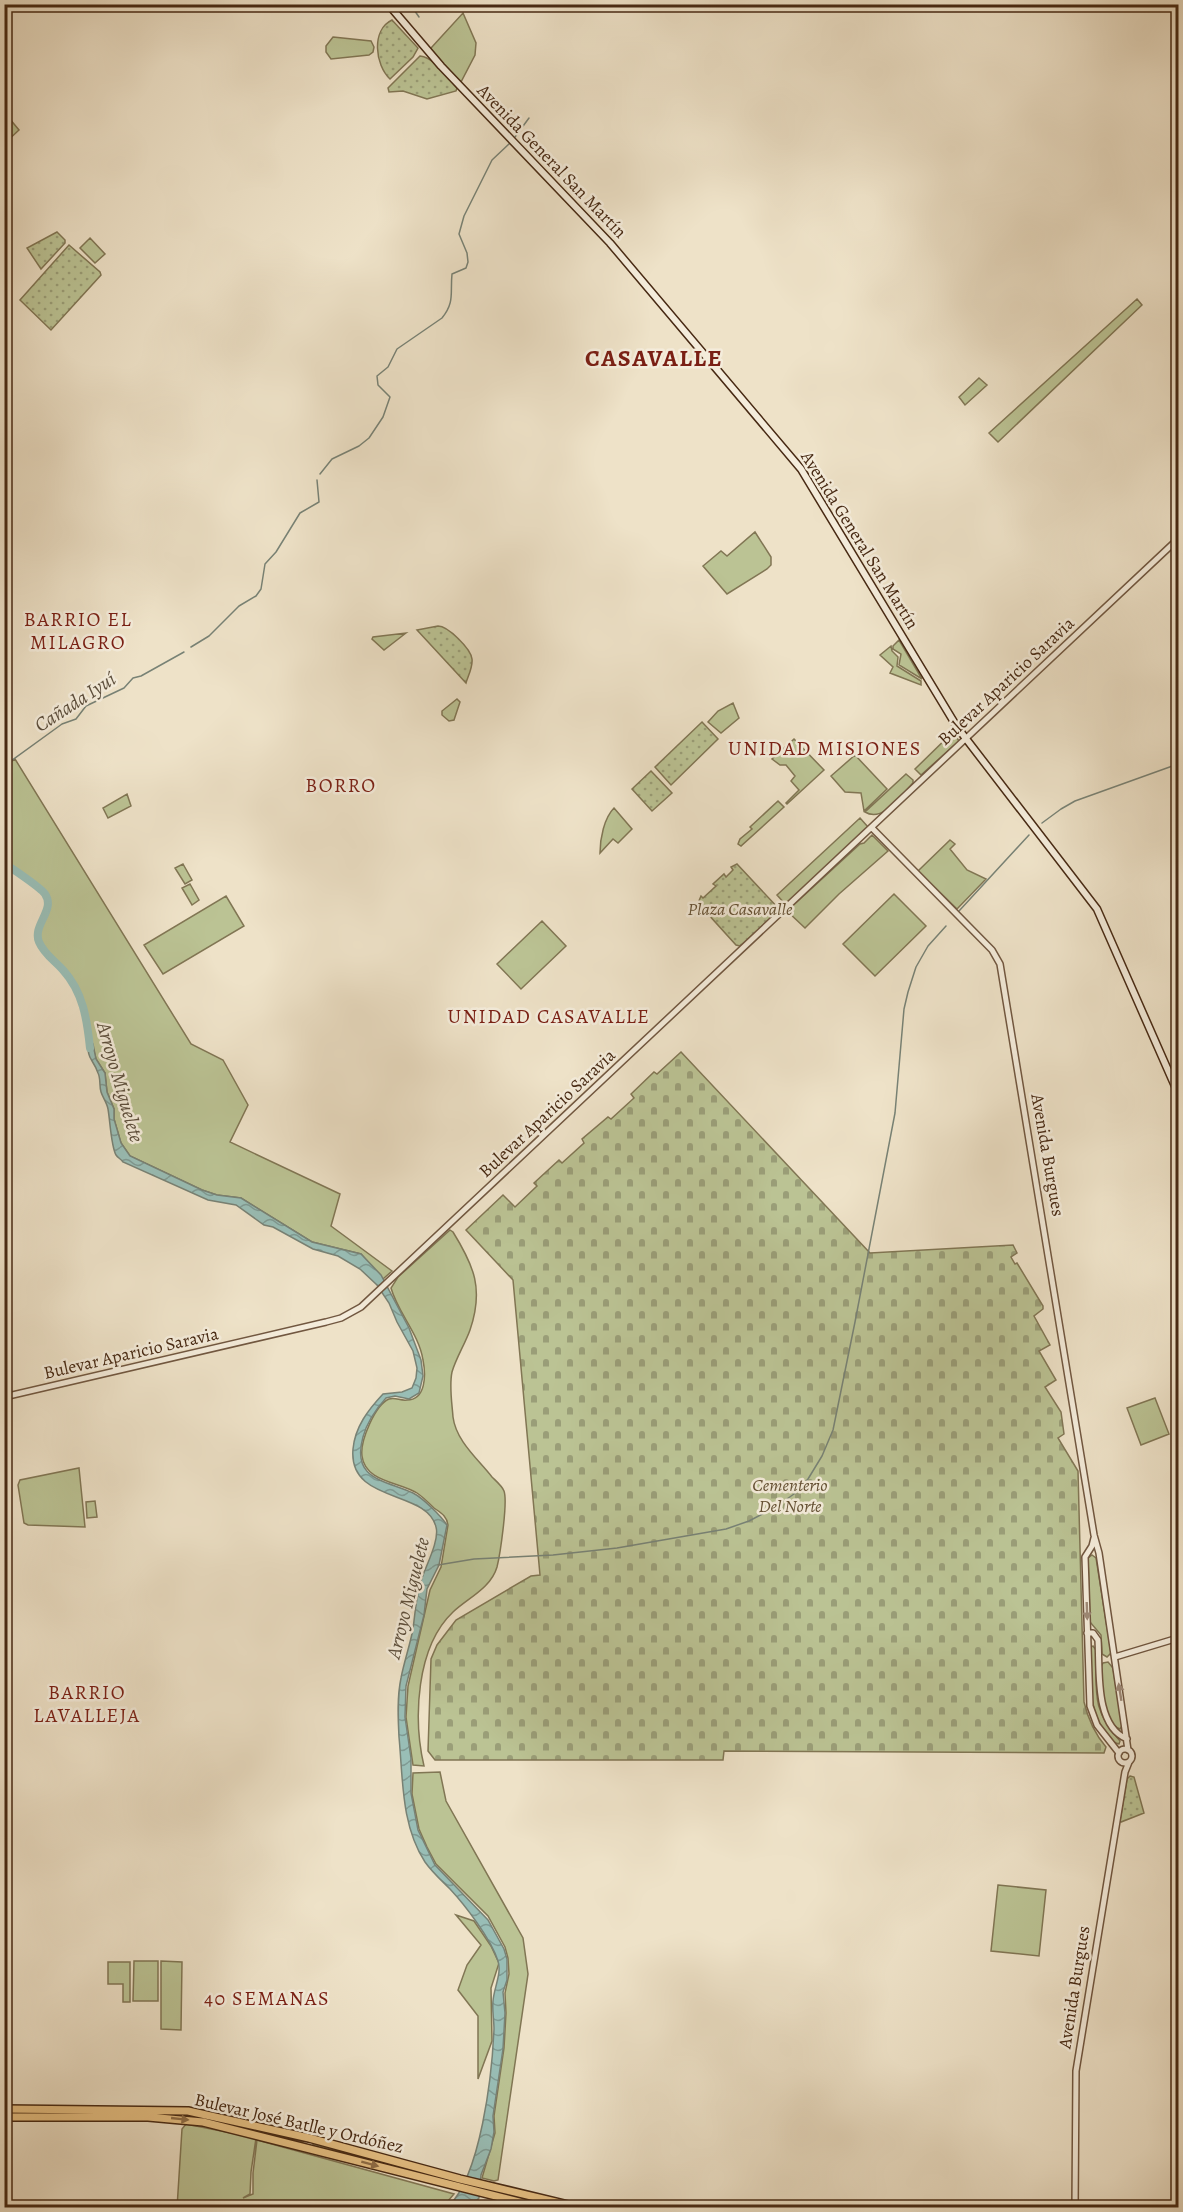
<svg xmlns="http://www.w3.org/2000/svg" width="1183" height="2212" font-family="Alegreya,serif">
	<defs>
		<pattern id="cemetery-stones" width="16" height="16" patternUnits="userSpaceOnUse" patternTransform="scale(1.5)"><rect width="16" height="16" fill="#bbc394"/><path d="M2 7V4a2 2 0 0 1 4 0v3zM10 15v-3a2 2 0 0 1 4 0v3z" fill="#9a9e78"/></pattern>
		<pattern id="park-dots" width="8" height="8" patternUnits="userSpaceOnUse" patternTransform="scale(1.5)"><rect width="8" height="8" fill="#bbc394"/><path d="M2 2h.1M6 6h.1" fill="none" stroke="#9a9e78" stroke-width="1.8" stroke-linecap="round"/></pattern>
		<pattern id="water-waves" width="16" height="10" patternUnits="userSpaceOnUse" patternTransform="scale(1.5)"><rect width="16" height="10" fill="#99beb6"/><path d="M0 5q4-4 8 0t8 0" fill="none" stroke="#7f9a93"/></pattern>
	</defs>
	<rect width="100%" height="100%" fill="#eee2c8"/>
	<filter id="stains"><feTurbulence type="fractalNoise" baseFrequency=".00333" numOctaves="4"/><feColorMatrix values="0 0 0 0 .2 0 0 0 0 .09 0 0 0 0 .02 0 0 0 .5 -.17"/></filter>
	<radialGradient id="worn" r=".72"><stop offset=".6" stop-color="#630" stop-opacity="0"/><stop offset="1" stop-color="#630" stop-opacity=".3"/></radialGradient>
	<path fill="#bbc394" stroke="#817654" stroke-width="1.5" d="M463,13L476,43L475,55L461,82L431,51V48Z
		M333,37L371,41L374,47L373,52L369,55L331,59L326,52V46Z
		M4,112L19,130L5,143H4Z
		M90,238L105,254L95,263L80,248Z
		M1137,299L1142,305L998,442L989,433Z
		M979,378L987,385L965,405L959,397Z
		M755,532L771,557V565L767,569L727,594L703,566L721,551L727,556Z
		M406,633L384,650L372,639L373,637Z
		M899,640L922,679L899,665L901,654L893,649V646Z
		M891,646L892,651L898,657L897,666L921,681V685L890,673L893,667L880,655Z
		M457,699L460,702L454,720L449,721L442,715V711Z
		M733,703L739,718L721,733L708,722L718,711Z
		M953,732L959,741L921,775L915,769Z
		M794,739L824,770L787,804L786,803L799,790L791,781L795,776L786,765H780L772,759Z
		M855,755L887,789L864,811L861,793L845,792L831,776Z
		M15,759L191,1044L223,1060L248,1105L230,1142L340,1194L331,1226L392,1271L383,1279L361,1254L312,1242L241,1198L217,1195L202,1190L130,1156L121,1143L114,1119V1109L107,1092L105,1073L96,1059L79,993L62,969L45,954L38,939L37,928L49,906L47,896L38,886L5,864L4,766Z
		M906,774L913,780V783C901,795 883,823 865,812Z
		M127,794L131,806L108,818L103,808Z
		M778,801L784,807L741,846L738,844L740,839L752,829L750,827Z
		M614,808L632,829L618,843L613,839L600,853C600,839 604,818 614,808Z
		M860,818L868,827L786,905L777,895Z
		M872,835L888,851L839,894L805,928L787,911L860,844L864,843Z
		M950,840L955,844L950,849L967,870L986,879L957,909L918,871Z
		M183,864L192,880L185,884L175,868Z
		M190,884L199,900L192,905L182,888Z
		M894,894L926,926L875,976L843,944Z
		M226,896L244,926L163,974L144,945Z
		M542,921L566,946L521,989L497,964Z
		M450,1230L453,1232C474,1266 484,1289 470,1330C465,1344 456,1358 452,1372C449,1386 452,1403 453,1417C456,1441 478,1459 492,1477C496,1481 502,1486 504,1491C508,1502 500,1555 497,1567C491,1588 468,1598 453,1612C416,1647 413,1719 424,1766L413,1765L406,1717L408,1686L430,1590L441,1567L448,1525C447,1516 441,1513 434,1508C429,1503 423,1497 417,1493C400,1482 365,1482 362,1456C360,1441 375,1405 389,1399C396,1397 400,1401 407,1400C426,1400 426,1375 423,1360C419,1334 398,1313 391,1288L398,1277Z
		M1155,1398L1169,1434L1141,1445L1127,1408Z
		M79,1468L85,1527L28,1525L24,1523L18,1485L20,1480Z
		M95,1501L97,1517L87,1518L86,1502Z
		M1092,1555L1096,1558L1110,1646L1111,1653L1107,1657L1102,1654L1101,1635L1090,1622L1088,1558Z
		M1093,1646L1096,1650C1097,1691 1090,1708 1120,1741L1119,1744C1113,1743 1110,1738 1105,1732C1087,1708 1091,1676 1090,1648Z
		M1108,1662L1113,1668L1122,1726L1120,1729C1100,1721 1102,1686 1101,1667L1103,1663Z
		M440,1772L446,1801L523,1938L528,1974L498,2180L494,2181L482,2178L495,2133L494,2116L504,2048L506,2013L505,1993L509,1974L508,1958L505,1947L488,1916L436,1864L427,1847L419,1829L412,1794L413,1773Z
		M998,1885L1046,1890L1039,1956L991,1951Z
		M456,1915L474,1921L491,1946L499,1963L491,1988L492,2041L478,2079V2016L458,1990L467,1965L481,1945Z
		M134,1961H158V2001H133Z
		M161,1961L182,1962L181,2030L161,2029Z
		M108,1962H130V2002H123V1984H108Z
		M104,2112L190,2115L256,2129L304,2142L199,2119Z
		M186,2124L256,2138L251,2172L250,2194L243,2198L253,2194V2173L257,2140L454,2194L442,2208H177L182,2129Z
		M313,2144L460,2182L459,2184L313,2146Z"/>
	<path fill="url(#cemetery-stones)" stroke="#817654" stroke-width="1.5" d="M681,1052L870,1253L1013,1245L1017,1253L1011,1257L1015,1264L1017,1263L1043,1306V1309L1034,1316L1050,1345L1039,1351L1056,1380L1045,1387L1061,1412L1064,1434L1058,1438L1078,1471L1084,1702C1088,1719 1094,1733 1106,1747L1104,1753L724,1751L723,1760H435L428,1751L431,1659L437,1645L456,1620L531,1576L540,1575L513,1280L466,1230L503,1195L515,1207L537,1186L534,1183L559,1160L562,1163L584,1143L582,1139L608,1117L611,1119L634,1098L631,1094L654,1072L657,1074Z"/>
	<path fill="url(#park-dots)" stroke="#817654" stroke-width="1.5" d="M392,20L418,48L413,57L390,79C375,65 371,30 392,20Z
		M420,56C434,57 448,78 457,88L456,91L427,99L403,91L389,92L388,88Z
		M57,232L65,240V243L41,269L27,248Z
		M69,245L100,272L101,275L51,330L20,300Z
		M438,626C448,626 471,649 472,659C473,667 468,676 466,683L417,630Z
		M702,722L718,739L671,785L655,767Z
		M651,771L672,793L652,811L632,789Z
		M737,864L780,910L740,946L736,945L698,903L701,896L703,898L716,886L713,884L724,874L726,877L733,870L731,867Z
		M1130,1776L1134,1777L1144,1813L1121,1822L1120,1821L1127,1779Z"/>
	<path fill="url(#water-waves)" stroke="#788275" stroke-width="1.5" d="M89,1038L93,1044L96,1059L105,1073L107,1092L114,1109V1119L121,1143L130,1156L202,1190L217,1195L241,1198L312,1242L361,1254L381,1275L409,1328L421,1360L423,1376L419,1393L409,1399L395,1396L386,1398C376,1409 367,1422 363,1437C351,1480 385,1480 413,1493C423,1498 441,1516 447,1525L439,1565L427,1589L424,1615L406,1686L405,1717L411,1758V1793L418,1830L435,1865L488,1920L504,1949L507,1959V1980L503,1992L505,2013L503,2049L493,2116L494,2132L491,2149L481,2175L479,2198L472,2207H448C481,2175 492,2075 494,2029C494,2020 492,2010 493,2001C494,1988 502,1973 498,1961C491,1939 465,1905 450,1889C441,1880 432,1872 425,1862C401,1825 403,1779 399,1737C398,1718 397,1697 401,1678C404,1662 410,1645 413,1629C415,1614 416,1598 420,1584C424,1569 440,1541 436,1527C427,1489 348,1504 353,1449C355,1427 368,1410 383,1394L402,1392L412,1388L416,1378L417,1368L413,1351L397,1322L389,1303L377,1285L360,1269L338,1256L313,1249L273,1227L264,1225L236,1205L208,1200L123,1162C121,1159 118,1158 116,1155C111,1146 110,1120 108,1109C107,1103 103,1098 101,1092C99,1086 101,1079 98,1073C92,1056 86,1061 89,1038Z"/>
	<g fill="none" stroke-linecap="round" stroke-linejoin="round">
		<path stroke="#788275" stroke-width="1.5" d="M410,4L419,17
			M515,137L529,118
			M320,474L332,459L359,446L369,438L383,417L390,397L378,385L377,376L388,367L397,349L442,318C455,302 450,293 452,274L466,268L468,262L467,253L459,234L464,216L492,160L510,143
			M191,647L209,636L239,606L256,596L261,589L265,564L276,552L300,513L319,502L317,480
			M4,766L62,724L76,719L86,706L124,688L133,678L141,676L184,652
			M1042,823L1061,809L1075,801L1178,764
			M959,911L1029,835
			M438,1565L474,1559L553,1555L617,1548L726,1529L749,1521L774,1508L794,1494L808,1479L822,1456L833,1430L855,1322L895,1113L904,1009L908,992L916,967L928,946L946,926"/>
		<path stroke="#99beb6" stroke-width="8" d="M4,864C11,867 42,889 45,894C56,910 32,925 39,942C44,954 54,960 63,970C83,992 87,1019 90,1048"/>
		<g stroke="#715740" stroke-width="8">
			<path id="tertiary" d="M872,828L992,950L1000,964L1094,1535L1099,1553L1128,1750
				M4,1397L326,1322L341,1318L361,1307L1178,539
				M1094,1538L1092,1546L1085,1557L1090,1706L1097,1725L1119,1753
				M1087,1633H1093L1098,1640C1100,1668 1094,1726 1127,1739
				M1115,1657L1178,1638
				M1118 1756a7 7 0 1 1 14 0a7 7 0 1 1-14 0Z
				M1075,2208L1076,2071L1125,1772L1129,1762"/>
		</g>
		<g stroke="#472913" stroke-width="9">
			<path id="secondary" d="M388,4L441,66L610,243L801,469L957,727L1097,909L1178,1093"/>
		</g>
		<g stroke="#472913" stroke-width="10">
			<path id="primary" d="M4,2109L188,2111L309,2138L460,2179L581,2208
				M4,2117H148L203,2122L543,2208"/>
		</g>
		<use href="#tertiary" stroke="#f4ecdb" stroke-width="5"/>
		<use href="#secondary" stroke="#f4ecdb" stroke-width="6"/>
		<use href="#primary" stroke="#e7c184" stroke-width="7"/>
	</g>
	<defs><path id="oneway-solid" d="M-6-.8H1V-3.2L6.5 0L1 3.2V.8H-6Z" transform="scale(1.5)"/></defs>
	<g fill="#9e8a77">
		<use href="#oneway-solid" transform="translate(1087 1611) rotate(88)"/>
		<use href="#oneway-solid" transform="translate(1120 1692) rotate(-99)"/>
	</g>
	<g fill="#8f6d46">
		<use href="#oneway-solid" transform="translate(180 2119) rotate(6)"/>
		<use href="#oneway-solid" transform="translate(370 2164) rotate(15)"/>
	</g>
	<g text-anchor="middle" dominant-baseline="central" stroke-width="5" stroke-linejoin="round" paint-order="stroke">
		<g font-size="18" fill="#472913" stroke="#f4ecdb">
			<text transform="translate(552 161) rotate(46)">Avenida General San Martín</text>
			<text transform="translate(860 540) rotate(58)">Avenida General San Martín</text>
			<text transform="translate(1006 681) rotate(-43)">Bulevar Aparicio Saravia</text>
			<text transform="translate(547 1113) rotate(-43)">Bulevar Aparicio Saravia</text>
			<text transform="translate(1048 1155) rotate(80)">Avenida Burgues</text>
			<text transform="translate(131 1353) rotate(-13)">Bulevar Aparicio Saravia</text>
			<text transform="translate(1074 1987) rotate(-81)">Avenida Burgues</text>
			<text transform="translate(299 2123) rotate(13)">Bulevar José Batlle y Ordóñez</text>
		</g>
		<g font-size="18" font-style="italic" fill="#645033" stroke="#f4ecdb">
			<text x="740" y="909">Plaza Casavalle</text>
			<text x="790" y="1485">Cementerio<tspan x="790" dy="21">Del Norte</tspan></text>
		</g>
		<g font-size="20" letter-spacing="1.5" fill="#7a1f14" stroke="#f4ecdb">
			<text x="78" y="619">BARRIO EL<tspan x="78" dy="23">MILAGRO</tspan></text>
			<text x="825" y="748">UNIDAD MISIONES</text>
			<text x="341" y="785">BORRO</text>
			<text x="549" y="1016">UNIDAD CASAVALLE</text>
			<text x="87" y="1692">BARRIO<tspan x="87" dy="23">LAVALLEJA</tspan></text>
			<text x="267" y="1998">40 SEMANAS</text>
		</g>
		<g font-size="20" font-style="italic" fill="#5c4e3c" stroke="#f4ecdb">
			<text transform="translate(75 702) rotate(-33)">Cañada Iyuí</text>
			<text transform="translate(120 1082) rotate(74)">Arroyo Miguelete</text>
			<text transform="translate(408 1598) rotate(-76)">Arroyo Miguelete</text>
		</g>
		<g font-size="24" font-weight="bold" letter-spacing="1.5" fill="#7a1f14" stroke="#f4ecdb">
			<text x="654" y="358">CASAVALLE</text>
		</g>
	</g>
	<rect width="1183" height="2212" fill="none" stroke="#eee2c8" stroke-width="24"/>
	<rect x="6" y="6" width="1171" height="2200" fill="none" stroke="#472913" stroke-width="3"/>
	<rect x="12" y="12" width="1159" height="2188" fill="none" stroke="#472913" stroke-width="1.5"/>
	<rect width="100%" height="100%" filter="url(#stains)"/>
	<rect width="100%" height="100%" fill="url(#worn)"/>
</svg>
